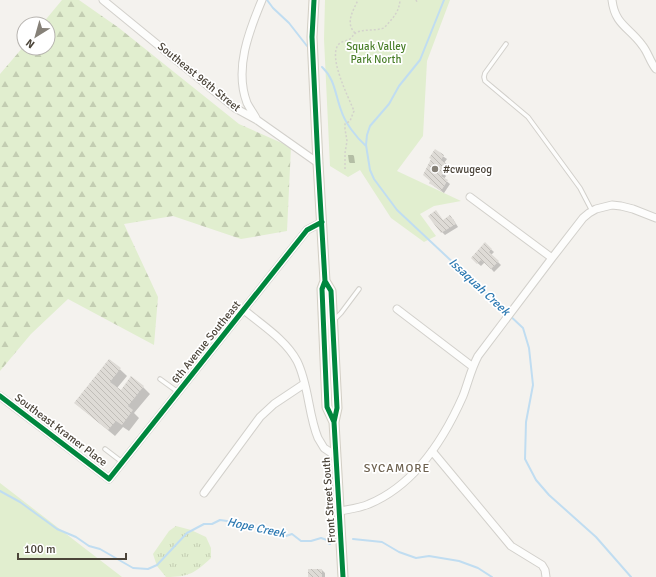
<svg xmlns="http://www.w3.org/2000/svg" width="656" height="577" font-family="Signika,sans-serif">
	<defs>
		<pattern id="grass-tufts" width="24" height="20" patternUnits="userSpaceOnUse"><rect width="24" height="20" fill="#e1eecf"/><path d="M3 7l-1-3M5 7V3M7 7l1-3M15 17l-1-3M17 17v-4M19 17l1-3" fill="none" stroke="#c3cdb2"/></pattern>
		<pattern id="forest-firs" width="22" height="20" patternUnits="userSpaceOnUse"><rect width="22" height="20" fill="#e1eecf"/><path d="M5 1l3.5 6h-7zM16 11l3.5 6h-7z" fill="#c3cdb2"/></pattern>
		<pattern id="building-back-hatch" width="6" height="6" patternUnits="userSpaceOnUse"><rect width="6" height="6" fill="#dedbd6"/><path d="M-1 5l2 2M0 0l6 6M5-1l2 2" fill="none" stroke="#c0bdb8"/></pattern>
	</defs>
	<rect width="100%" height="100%" fill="#f4f2ee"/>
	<path fill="url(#grass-tufts)" d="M176,526L191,530L206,537L211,548V558C195,573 189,577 166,577L157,566L153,554L169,531Z"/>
	<path fill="url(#forest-firs)" d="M62,0H79L119,28L239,124L291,147L287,231L241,239L173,216L124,224L158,297L154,345L68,299L31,334L0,371V74L24,46V48H48V24H42Z"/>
	<path fill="#e1eecf" d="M325,0H450L427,61L423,136L397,171L461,201L434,206L420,214L436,236L424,242L391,218L360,170L348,177L330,166L324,39Z
		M0,483L122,577H0Z"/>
	<path fill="#0003" d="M435,151L447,159L444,163L449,168L445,175L446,176L444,179L450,184L444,193L434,186Z
		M348,155H353L354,156L355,163H350L349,162Z
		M453,219L458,227L445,235L442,232L443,221Z
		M485,244L494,252L491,255L501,265L494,272L485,262L481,266L472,258Z
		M110,360L127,376L117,388L121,391L143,387L150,394L134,413L139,418L129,431L123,427L115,436L75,403Z
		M322,570L325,573V577H309Z"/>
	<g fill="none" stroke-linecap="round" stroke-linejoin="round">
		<path stroke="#c0ddf1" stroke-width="2" d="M267,0L273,8L289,23L307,46
			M444,0L420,60L399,86L389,104L370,126L367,135L366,145L370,170L374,179L397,210L523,328L529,348L533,385L526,422L525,459L536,480L549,495L596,537L631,577
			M322,67C335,79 335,94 341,110C345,123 356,137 366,146
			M0,491L20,502L57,529L76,537L89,546L100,549L133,568L148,569L157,565L187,533L204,524H212L220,520L241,523L266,532L279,533L286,536L292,534L301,541H311L321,538L327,540L328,543L330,544
			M353,539L382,542L399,552L416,558L429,556L459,561L478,568L492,577"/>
	</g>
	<path fill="url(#building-back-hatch)" d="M435,149L444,155L441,160L447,164L442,172L444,173L441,176L448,180L441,191L429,183L430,181L423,175L431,159L429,158Z
		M436,210L443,220L450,215L456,224L441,233L428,216Z
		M485,242L492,249L489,252L499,261L491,269L481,260L477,264L471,258Z
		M109,359L121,368L110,382L121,390L131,376L144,386L128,406L133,410L122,425L116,421L108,430L74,403Z
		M308,569H322V577H308Z"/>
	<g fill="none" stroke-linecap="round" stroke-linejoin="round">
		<g stroke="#d2d0cb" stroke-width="5.5">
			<path id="lane" d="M506,44L485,73L484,77L485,81L528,117L580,188L592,211
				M334,320L341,313L359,289
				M160,379L178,392
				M105,449L122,462"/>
		</g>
		<g stroke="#d2d0cb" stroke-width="9">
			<path id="street" d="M103,0L235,108L257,120L318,163
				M612,0C615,25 629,27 642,45C648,52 650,62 656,69
				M257,120C254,114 250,109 247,103C234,69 249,31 262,0
				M470,197L552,258
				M397,309L473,367
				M244,310C262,325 286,340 297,361C309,385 308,414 318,438L324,448L336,456
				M0,396L109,479L307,230L322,222
				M432,451L511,546L542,565L545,570L546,577
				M204,493L260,417L274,404L304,384
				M340,511C350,509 360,508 369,504C415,485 444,439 463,396C468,383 471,369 478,356L552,258L583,218L589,213L596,209L612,205L621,206L633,209L656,218"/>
		</g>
		<g stroke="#d3cfc5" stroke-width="11">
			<path id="secondary" d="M314,0L312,37L318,163L325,281L322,289L327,407L334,422
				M325,281L331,291L337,408L334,422L343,577"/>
		</g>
		<path stroke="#d3d2cc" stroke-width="1.5" stroke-dasharray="2 2" stroke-linecap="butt" d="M416,0L417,2
			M355,33C345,23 353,11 358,0
			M345,169V153L347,141L345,129V124L350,121L354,111C349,98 327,56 339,44C342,41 347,41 350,39C353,36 354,34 357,32C366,29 375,31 384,28C392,19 399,13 400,0"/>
		<use href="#lane" stroke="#fdfdfc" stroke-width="3.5"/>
		<use href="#street" stroke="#fdfdfc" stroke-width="7"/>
		<use href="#secondary" stroke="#f7f6f1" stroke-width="9"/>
		<g stroke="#fff" stroke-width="8">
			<path id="cycleway" d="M314,0L312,37L318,163L325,281L322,289L327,407L334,422
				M325,281L331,291L337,408L334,422L343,577
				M0,396L109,479L307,230L322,222"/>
		</g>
		<use href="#cycleway" stroke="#00873e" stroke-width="5"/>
	</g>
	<circle fill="#868178" stroke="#fff" stroke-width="1.5" cx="435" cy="169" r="4"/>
	<g text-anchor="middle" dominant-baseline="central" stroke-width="3.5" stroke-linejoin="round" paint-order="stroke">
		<g font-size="11" fill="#4a7f2a" stroke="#fff">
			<text x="376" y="46">Squak Valley<tspan x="376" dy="13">Park North</tspan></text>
		</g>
		<g font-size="11" fill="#4b4439" stroke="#fff">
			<text transform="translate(199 77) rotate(39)">Southeast 96th Street</text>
			<text transform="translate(206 342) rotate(-51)">6th Avenue Southeast</text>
			<text transform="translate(61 430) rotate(37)">Southeast Kramer Place</text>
			<text transform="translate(329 500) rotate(-94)">Front Street South</text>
		</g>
		<g font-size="11" fill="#4b4439" stroke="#fff" text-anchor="start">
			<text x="443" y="169">#cwugeog</text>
		</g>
		<g font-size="12" font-style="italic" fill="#2e7ab2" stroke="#fff">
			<text transform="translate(479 287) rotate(43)">Issaquah Creek</text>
			<text transform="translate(256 528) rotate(12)">Hope Creek</text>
		</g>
		<g font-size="12" letter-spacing="1" fill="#6e6250" stroke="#fff">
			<text x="397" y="468">SYCAMORE</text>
		</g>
	</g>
	<g transform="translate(36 36) rotate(217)"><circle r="19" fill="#ffffff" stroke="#b7b4b0"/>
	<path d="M0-3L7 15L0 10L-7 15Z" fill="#868178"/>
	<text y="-6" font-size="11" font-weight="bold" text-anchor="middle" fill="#4b4439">N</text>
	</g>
	<path d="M18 553v6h108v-6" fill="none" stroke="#4b4439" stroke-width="2"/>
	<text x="24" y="553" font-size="12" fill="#4b4439" stroke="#ffffff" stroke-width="3" paint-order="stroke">100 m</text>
</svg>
